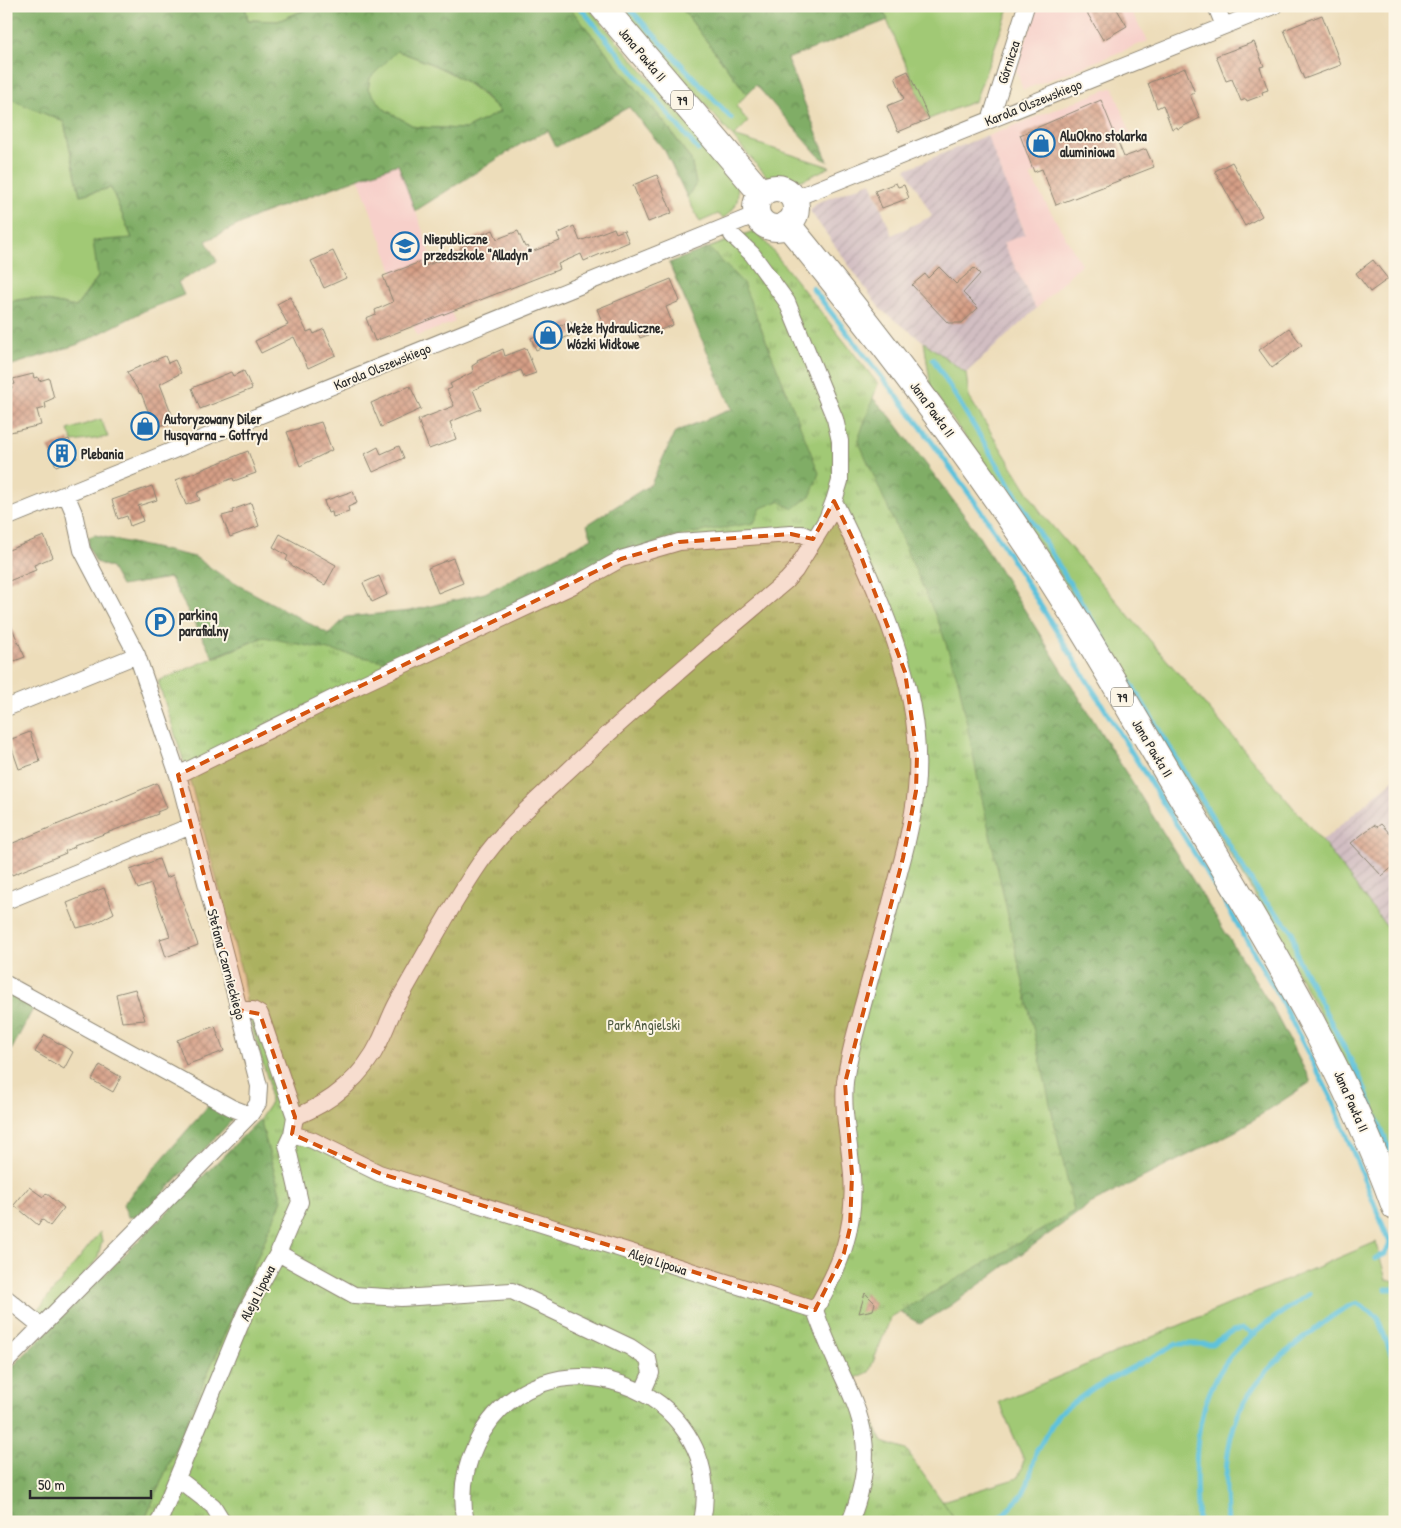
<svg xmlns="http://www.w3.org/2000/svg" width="1401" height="1528" font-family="'Patrick Hand',sans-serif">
	<defs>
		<pattern id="industrial-furrows" width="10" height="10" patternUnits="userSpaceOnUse" patternTransform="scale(1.25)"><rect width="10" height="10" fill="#d2bec2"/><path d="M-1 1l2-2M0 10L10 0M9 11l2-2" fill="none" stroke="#b4a3a7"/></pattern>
		<pattern id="forest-crowns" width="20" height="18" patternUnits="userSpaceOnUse" patternTransform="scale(1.25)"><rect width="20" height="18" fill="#80ad66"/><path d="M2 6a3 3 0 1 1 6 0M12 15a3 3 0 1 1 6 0" fill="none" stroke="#698d54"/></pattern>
		<pattern id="park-tufts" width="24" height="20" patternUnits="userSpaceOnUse" patternTransform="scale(1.25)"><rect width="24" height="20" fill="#a1c974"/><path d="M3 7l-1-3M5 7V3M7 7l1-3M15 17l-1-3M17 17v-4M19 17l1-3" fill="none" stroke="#83a35f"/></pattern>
		<pattern id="building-cross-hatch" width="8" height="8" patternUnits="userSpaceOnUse" patternTransform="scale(1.25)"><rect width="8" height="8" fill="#d69f86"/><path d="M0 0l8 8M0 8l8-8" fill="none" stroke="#ae826e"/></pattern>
	</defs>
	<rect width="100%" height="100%" fill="#fcf5e5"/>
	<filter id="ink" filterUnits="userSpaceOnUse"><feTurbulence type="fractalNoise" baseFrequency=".02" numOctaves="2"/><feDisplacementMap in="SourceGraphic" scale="10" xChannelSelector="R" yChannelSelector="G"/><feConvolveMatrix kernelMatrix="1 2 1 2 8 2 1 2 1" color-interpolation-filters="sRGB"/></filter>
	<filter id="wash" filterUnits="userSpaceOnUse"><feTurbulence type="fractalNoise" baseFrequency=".0096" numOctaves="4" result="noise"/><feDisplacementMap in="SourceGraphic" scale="20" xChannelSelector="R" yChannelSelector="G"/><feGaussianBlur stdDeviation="1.12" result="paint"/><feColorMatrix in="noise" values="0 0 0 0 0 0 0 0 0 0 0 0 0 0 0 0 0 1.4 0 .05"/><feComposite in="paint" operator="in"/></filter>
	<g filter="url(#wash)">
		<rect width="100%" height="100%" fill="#edddba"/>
		<path fill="#f7d0ca" d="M1037,6H1128L1148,41L1023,90L1016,70Z
			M1113,87L1132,137L1030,176L1081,264L1036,309L1003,243L1025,233L987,136Z
			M399,164L455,322L417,336L358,177Z"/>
		<path fill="url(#industrial-furrows)" d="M987,135L1025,234L1003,243L1036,309L966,373L881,310L810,211L817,203L871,182L892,235L932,216L906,169Z
			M1395,778V933L1393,935L1322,841Z"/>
		<path fill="#a1c974" stroke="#667a50" d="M245,6H314L278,21L248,20Z
			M568,6H587L734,177C741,194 739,208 723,218L718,214L700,222L687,197L696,184L691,160L665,123Z
			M620,6H642L645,10L649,6H680L747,94L736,106L748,122L734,136L830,167C810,176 794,188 771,181Z
			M881,6H1010L975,101L929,119Z
			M397,51C441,67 467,77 500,112L465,129L415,127L384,109L368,90L370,78Z
			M9,98L64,122L80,195L111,188L132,238L98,277L76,307L31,298L6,302V102Z
			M924,342L966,373L969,397L1041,513L1322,841L1395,938V1186L1335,1042L1250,886L1057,570L931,388Z
			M101,419L108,437L73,442L68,430Z
			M100,1232L102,1241L97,1260L46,1315L38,1310Z
			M1376,1242L1386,1280L1395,1281V1522H957L942,1501L1018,1478L1024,1460L999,1402Z"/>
		<path fill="url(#forest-crowns)" stroke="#566c48" fill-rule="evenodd" d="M6,6H245L248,20L278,21L314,6H568L665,123L691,160L696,184L687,197L665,151L629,107L556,147L548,131L524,142L415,211L398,164L258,215L206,241L217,261L178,282L184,295L144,311L79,344L6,367V302L31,298L76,307L98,277L93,241L132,238L111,188L80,195L64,122L10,99L6,102ZM397,51C436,64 474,80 500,112L465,129L415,127L384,109L368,89L370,78Z
			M680,6H881L888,20L787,59L828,162L819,156L756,85L747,94Z
			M724,242L890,416L973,527L1273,1009L1311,1082L1236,1131L1090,1204L950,1306L920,1324L888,1305L264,637L213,657L170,578L121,586L111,568L96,562L88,546L89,537L95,535L195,557L227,579L329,634L346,617L410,611L485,593L592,538L587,525L651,484L675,432L732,409L669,263Z
			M6,992L33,1009L6,1060Z
			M209,1105L232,1120L141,1217H128L123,1204Z
			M260,1119L282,1200L144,1522H6V1373Z"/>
		<path fill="url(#park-tufts)" stroke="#667a50" d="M756,230L878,384L858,440L940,626L959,683L980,790L1074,1211L891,1317L869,1372L851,1380L883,1442L906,1450L957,1522H144L282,1200L260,1119L270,1104L269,1083L248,1015L243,977L191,784L158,681L264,637L383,661L461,634L667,537L754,523L761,508L779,501L793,509L811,495L819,473L743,283L709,248Z"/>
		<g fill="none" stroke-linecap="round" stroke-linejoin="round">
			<path stroke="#5ec2dc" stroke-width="5" d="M579,6L698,150
				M627,6L731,118
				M812,288L921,427L985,516L1224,901L1281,1000L1333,1102L1390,1243L1385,1254L1375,1259
				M933,359L1261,897L1282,919L1292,931L1298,959L1361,1080L1395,1163
				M1386,1289H1395
				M996,1522L1022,1495L1028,1483L1036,1452L1059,1413L1095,1387L1177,1344H1212L1233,1331L1243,1329L1255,1335
				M1198,1522C1194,1464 1192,1404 1231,1356C1252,1331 1283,1312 1309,1294
				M1228,1522C1219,1434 1237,1387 1309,1334C1324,1323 1339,1309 1357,1303L1377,1316L1395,1364"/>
		</g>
		<g id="blocks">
			<path fill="url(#building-cross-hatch)" d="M1083,6H1115L1127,26L1103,40Z
				M1322,15L1341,65L1304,79L1284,30Z
				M1254,42L1264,66L1260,67L1268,90L1262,92L1263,95L1247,101L1246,99L1241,101L1232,79L1226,81L1216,56Z
				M1185,68L1195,93L1190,95L1200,118L1178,129L1177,127L1172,129L1163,105L1157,108L1148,83Z
				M908,71L929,119L898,132L887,106L904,99L895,77Z
				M1101,100L1124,157L1146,149L1154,167L1056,205L1042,169L1034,172L1020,135Z
				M1232,162L1262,216L1245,226L1215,171Z
				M657,175L672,213L648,222L633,185Z
				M896,183L898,187L904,185L909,198L882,208L875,191Z
				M574,226L580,241L614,228L616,233L624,230L629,242L584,261L581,254L558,264L560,269L375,341L366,318L376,314L375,310L393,302L383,276L423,261L425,266L461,252L460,248L470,243L469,240L493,230L497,239L518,231L525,247L528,246L531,252L560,241L557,234Z
				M333,251L346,278L324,288L311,261Z
				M1373,260L1388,279L1370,292L1356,273Z
				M939,267L956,284L974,268L980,274L963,293L978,308L962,323H948L912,285L925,274L928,278Z
				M671,279L680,301L666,307L673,325L640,338L635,324L618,331L616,326L606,331L597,309Z
				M290,297L307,332L312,330L314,334L324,329L336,355L308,368L294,337L261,353L255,341L288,325L277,304Z
				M571,321L576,333L536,350L531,338Z
				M1289,328L1302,345L1272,368L1259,350Z
				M526,348L536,373L524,377L521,370L473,390L481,409L450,422L456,439L429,449L418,420L454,406L447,390L452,388L450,384L473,372L472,366L478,362L477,360L503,349L505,356Z
				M165,356L168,363L175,360L181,373L160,384L174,420L155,428L141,393L140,394L127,372Z
				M244,371L252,389L200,409L192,388L231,372L233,376Z
				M33,374L34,378L38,377L39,381L49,378L54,398L45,402L46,408L37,410L41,425L6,433V390L12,388L11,385L15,384L13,379Z
				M410,386L421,409L381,427L371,403Z
				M321,422L332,450L300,466L287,432Z
				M69,439L77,458L56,466L48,447Z
				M399,446L404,458L373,472L365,454L378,447L381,454Z
				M248,451L256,473L234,481L233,478L197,493L200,500L186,505L176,480Z
				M152,486L157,500L138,506L143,521L130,526L127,516L118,519L112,500Z
				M353,491L357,503L348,507L349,512L333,517L332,512L328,513L324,501Z
				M251,503L259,526L230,537L222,516L233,513L232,510Z
				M280,534L336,565L325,585L294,567L286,560L288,556L273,547Z
				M44,536L53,557L34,565L36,570L9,581L6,574V551Z
				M453,558L463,583L438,593L428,568Z
				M379,576L387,595L372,602L363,583Z
				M6,615L25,657L12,662L6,648Z
				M30,732L40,762L19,769L9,740Z
				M157,783L167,808L157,812L158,814L74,845L75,847L65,851L66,853L12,875L11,873L6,875V846Z
				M1381,824L1395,839V865L1382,876L1351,843L1374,825L1377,827Z
				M159,859L166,878L173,875L198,945L166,957L160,939L170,936L151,884L138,889L130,870Z
				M104,888L114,913L96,923L77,928L67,903Z
				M135,989L145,1020L122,1022L116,994Z
				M215,1026L224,1051L186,1065L177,1040Z
				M45,1035L73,1052L64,1069L35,1052Z
				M100,1065L121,1077L113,1092L92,1080Z
				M29,1187L43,1197L46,1193L64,1208L50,1226L42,1219L38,1225L14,1205Z
				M865,1293L875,1303L873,1310L859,1313Z"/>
		</g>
	</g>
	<g filter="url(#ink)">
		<use href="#blocks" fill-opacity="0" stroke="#8c8472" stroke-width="1"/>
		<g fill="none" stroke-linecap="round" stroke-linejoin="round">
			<g stroke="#8c8472" stroke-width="18">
				<path id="street" d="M1216,6L1224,26
					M991,118L1026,6
					M793,199L1274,6
					M6,518L757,214
					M6,708L137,655
					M178,775L356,687L576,584L621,559L679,542L791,534H802L813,539
					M6,901L191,826
					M6,984L232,1108L250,1115
					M239,1010H253L260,1014L295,1117L292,1134L287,1145L300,1202L278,1253
					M295,1117C331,1103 363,1077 380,1041C386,1029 390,1016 397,1003C424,957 449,908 480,863C504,828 538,799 569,770C638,705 712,643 786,581L795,571L827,519L834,501L840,481V441L835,419L787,302L752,254L732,235
					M292,1134L312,1140L379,1173L815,1310C843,1395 889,1426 850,1522
					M6,1298L41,1326
					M815,1310C841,1265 856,1228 852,1175C850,1144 842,1113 845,1082C848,1057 856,1032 862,1008C871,975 880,942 889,910C899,871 912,831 916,790C926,691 877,589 834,501
					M6,1362L250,1115L258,1103L259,1086L178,775L137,655L82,550L74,513L66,494
					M159,1522L177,1478
					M223,1522L213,1506L177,1478L246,1311L278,1253L354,1295L401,1298L512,1291L630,1347L648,1359L651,1373L643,1391
					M466,1522C460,1495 464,1469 476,1444C537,1319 730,1384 702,1522"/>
			</g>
			<g stroke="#8c8472" stroke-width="28">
				<path id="primary" d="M602,6L762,194
					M756 208a20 20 0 1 1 40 0a20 20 0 1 1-40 0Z
					M787,224C870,325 949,428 1022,536C1081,622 1132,715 1186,804C1264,935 1343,1063 1395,1207"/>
			</g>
			<use href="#street" stroke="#fff" stroke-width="16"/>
			<use href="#primary" stroke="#fff" stroke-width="26"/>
		</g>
	</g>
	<path fill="#d5540f" fill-opacity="0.2" stroke="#d5540f" stroke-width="4" stroke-dasharray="10 6" stroke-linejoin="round" d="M834,501L859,551L905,672L917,755L916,791L903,858L845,1083L852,1175L850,1228L844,1253L815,1310L379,1173L292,1134L295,1117L260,1014L239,1010L178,775L621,559L679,542L791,534L813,539Z"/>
	<defs>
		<g id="shop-ring" transform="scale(1.4375)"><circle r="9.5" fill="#fcf5e5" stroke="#1f6fb2" stroke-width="1.5"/><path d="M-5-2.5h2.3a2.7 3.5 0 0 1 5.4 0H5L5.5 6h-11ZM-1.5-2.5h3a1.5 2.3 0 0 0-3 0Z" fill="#1f6fb2"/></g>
		<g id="school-ring" transform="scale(1.4375)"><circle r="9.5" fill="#fcf5e5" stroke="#1f6fb2" stroke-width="1.5"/><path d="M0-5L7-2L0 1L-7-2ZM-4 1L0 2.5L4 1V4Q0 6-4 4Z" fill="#1f6fb2"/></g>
		<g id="building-ring" transform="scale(1.4375)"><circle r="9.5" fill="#fcf5e5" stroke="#1f6fb2" stroke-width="1.5"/><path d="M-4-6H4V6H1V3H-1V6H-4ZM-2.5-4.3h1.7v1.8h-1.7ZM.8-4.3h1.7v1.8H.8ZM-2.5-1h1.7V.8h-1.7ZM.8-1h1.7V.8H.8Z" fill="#1f6fb2"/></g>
		<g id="parking-ring" transform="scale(1.4375)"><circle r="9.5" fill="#fcf5e5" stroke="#1f6fb2" stroke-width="1.5"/><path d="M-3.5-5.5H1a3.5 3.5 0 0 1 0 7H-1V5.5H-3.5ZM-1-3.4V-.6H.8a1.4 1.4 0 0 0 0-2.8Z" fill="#1f6fb2"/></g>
	</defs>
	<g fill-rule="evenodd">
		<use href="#shop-ring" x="1041" y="143"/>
		<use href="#school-ring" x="405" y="246"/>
		<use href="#shop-ring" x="548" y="335"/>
		<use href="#shop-ring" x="145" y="426"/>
		<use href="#building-ring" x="62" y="453"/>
		<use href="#parking-ring" x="160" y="622"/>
	</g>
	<g text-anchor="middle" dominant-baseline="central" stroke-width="4" stroke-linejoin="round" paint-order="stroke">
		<g fill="#fcf5e5" stroke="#6a6863" stroke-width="1">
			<rect x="671" y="90.5" width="22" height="19" rx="4"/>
			<rect x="1111" y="687.5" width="22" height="19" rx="4"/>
		</g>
		<g font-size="12" font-weight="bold" fill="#2b2b2b">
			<text x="682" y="100">79</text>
			<text x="1122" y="697">79</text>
		</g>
		<g font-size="14" fill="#2b2b2b" stroke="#fcf5e5">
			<text transform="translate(643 54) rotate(50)">Jana Pawła II</text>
			<text transform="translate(1008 62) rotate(-72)">Górnicza</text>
			<text transform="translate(1033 102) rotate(-22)">Karola Olszewskiego</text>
			<text transform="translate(382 366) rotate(-22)">Karola Olszewskiego</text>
			<text transform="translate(933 409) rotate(54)">Jana Pawła II</text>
			<text transform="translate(1153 748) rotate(59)">Jana Pawła II</text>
			<text transform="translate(227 964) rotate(75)">Stefana Czarnieckiego</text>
			<text transform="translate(1352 1101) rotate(66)">Jana Pawła II</text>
			<text transform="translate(658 1261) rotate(18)">Aleja Lipowa</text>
			<text transform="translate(257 1293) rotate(-63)">Aleja Lipowa</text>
		</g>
		<g font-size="14" font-weight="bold" fill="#2b2b2b" stroke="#fcf5e5" text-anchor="start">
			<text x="1060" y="135">AluOkno stolarka<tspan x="1060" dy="16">aluminiowa</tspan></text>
			<text x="424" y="238">Niepubliczne<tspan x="424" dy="16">przedszkole "Alladyn"</tspan></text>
			<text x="567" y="327">Węże Hydrauliczne,<tspan x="567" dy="16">Wózki Widłowe</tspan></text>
			<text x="164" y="418">Autoryzowany Diler<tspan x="164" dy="16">Husqvarna - Gotfryd</tspan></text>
			<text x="81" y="453">Plebania</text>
			<text x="179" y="614">parking<tspan x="179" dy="16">parafialny</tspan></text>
		</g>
		<g font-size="14" fill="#4e5a41" stroke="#fcf5e5">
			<text x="644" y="1024">Park Angielski</text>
		</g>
	</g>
	<rect width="1401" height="1528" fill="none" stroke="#fcf5e5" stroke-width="25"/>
	<path d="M30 1490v8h121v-8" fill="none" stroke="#2b2b2b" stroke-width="2.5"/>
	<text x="38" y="1490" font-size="15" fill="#2b2b2b" stroke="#fcf5e5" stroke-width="4" paint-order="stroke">50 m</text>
</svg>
